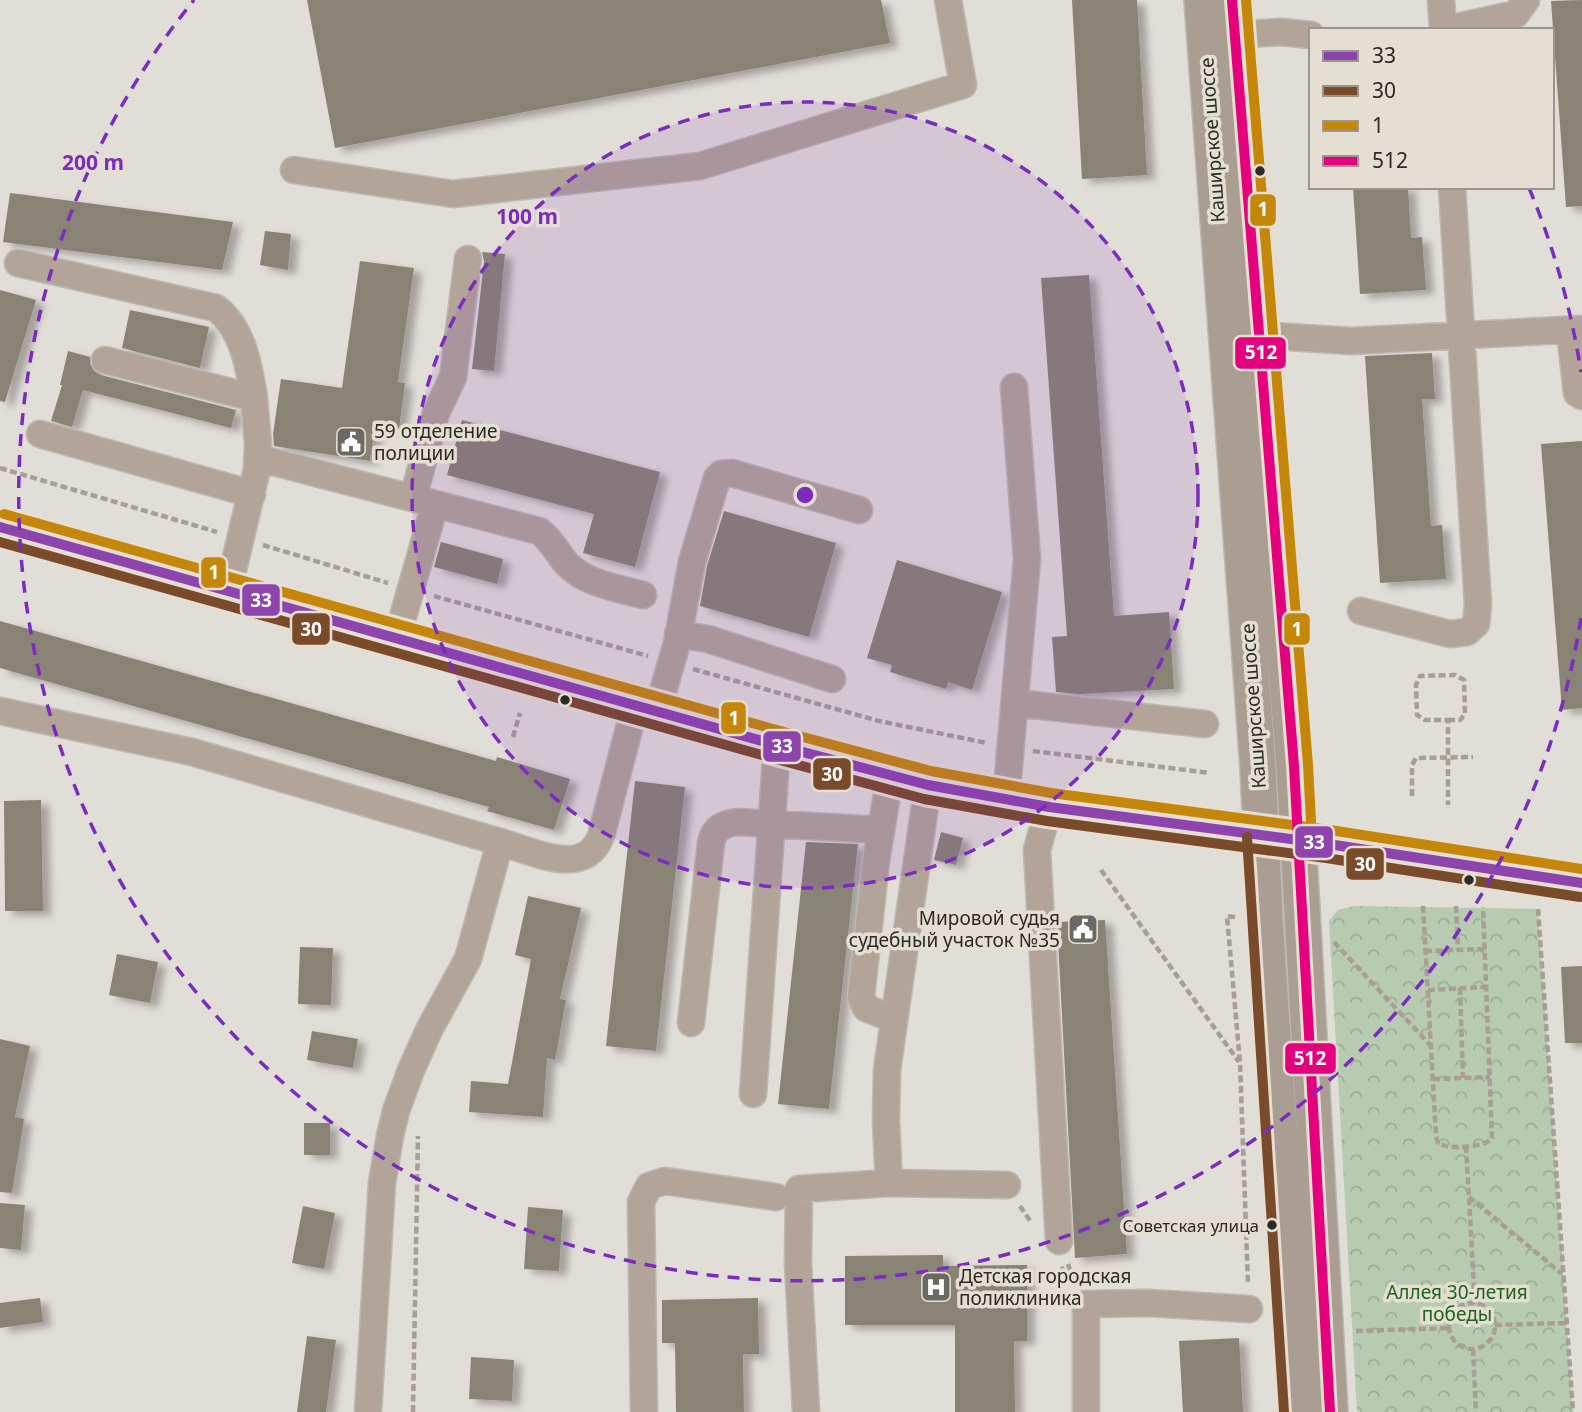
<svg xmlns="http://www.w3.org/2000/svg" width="1582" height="1412" font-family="'Noto Sans',sans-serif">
	<defs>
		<pattern id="park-crowns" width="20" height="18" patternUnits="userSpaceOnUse" patternTransform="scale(1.75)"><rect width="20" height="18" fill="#b6cbaf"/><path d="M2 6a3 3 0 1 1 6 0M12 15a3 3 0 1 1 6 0" fill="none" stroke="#9dae96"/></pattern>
		<filter id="shadow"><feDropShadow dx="8" dy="4.5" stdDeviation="3.5" flood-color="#0004"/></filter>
	</defs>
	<rect width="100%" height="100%" fill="#e1ddd7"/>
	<path fill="url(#park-crowns)" d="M1355,906L1538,909L1573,1412H1357L1329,921L1338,910Z"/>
	<path fill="#898376" filter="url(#shadow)" d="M307,0H881L890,43L335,148Z
		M1072,0H1137L1147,175L1082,179Z
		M1582,0V206L1566,207L1551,1Z
		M1353,187H1408L1411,238L1422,237L1426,290L1360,294Z
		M10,193L233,222L222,270L3,242Z
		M265,231L291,234L288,270L260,265Z
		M482,252L505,254L494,371L472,369L484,261Z
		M360,261L414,268L398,382L405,383L399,429L375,426L370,461L274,446L273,434L281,379L342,388Z
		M1089,275L1114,616L1169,612L1174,689L1080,694L1056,692L1052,637L1067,636L1041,278Z
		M0,290L36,300L5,402L0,401Z
		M130,310L209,327L200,368L122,348Z
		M68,351L90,357V364L94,371L101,375L236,410L231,428L83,390L72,427L51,421L62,385H60Z
		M1432,353L1435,399H1422L1431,526L1442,525L1446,579L1380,583L1365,356Z
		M462,420L660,472L635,567L583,553L594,514L447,475Z
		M1582,441V708L1562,710L1541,444Z
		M724,511L836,543L809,637L700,606L707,566Z
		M441,542L503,559L497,584L434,567Z
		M897,560L1002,592L972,690L948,682L946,689L890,672L892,665L867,658Z
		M0,621L496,761L497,757L570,779L554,830L487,811L489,807L0,668Z
		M635,781L685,787L656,1051L606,1046Z
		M41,800L43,911H5L4,801Z
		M941,832L963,838L956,865L934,860Z
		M806,842L858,844L829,1109L778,1104Z
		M528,896L581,908L560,999L566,1000L555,1060L547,1058L543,1117L469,1112L471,1081L508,1084L531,959L515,955Z
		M1105,920L1127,1254L1075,1258L1057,922Z
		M300,947L333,948L331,1005L298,1004Z
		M117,954L158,962L150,1003L109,995Z
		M1582,966V1043H1565L1561,967Z
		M312,1031L358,1039L353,1068L307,1060Z
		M0,1039L30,1046L15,1117L24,1119L12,1193L0,1192Z
		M304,1123H330V1155H304Z
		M0,1203L25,1205L21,1250L0,1248Z
		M303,1206L335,1213L324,1269L292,1263Z
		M528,1207L563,1210L559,1271L524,1269Z
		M943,1255V1266L1027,1265V1341H1014L1015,1412H955V1325H845V1256Z
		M40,1298L43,1322L0,1328V1303Z
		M758,1298L759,1354H743L744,1412H676L675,1343H662V1300Z
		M307,1336L336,1340L326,1412H297Z
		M1239,1338L1243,1412H1183L1179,1341Z
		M471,1357L514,1360L512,1401L469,1399Z"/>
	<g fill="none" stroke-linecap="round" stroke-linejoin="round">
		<g stroke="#bcb9b4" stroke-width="29">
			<path id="minor" d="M1441,0L1443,30
				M1444,30L1516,14L1526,0
				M1234,35L1281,32L1311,35
				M294,170L453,194L700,166L963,85L948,0
				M18,263L216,308C243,329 249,366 254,398
				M1570,331L1577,393L1582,396
				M1259,335L1351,341L1582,329
				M105,360L254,398L258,444L257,469L228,591
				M40,434L252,494
				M258,458L539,531C552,540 557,553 567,564C586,584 618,588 643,595
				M413,498L436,413L453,377L468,259
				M1361,611L1450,634L1467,632L1476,624L1478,605L1452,187
				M678,634L708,639L832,679
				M397,638L435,504
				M1015,703L1205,724
				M0,711L192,752L500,842
				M657,712L677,643L692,562L717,478L721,474L732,473L859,510
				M890,776L876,861L861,997L866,1008L893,1019
				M928,785L887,1070L886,1121L889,1183L1007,1185
				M1006,800L1027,559L1014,387
				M1049,807L1037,850L1059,1241
				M1298,840L1582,883
				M691,1023L711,843C714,828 723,824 737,822L881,830
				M753,1094L777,745
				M368,1412L382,1183L390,1136L396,1111L411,1070L430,1028L468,959L500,842C532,851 584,879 601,836L635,706
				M644,1412L641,1202L649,1186L665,1181L776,1197
				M806,1412L798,1262L799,1189L889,1183
				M1086,1412V1304L1149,1303L1249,1309"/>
		</g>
		<g stroke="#bcb9b4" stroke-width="38">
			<path id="major" d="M1202,0L1258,768L1265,919L1298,1412
				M1232,0L1294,766L1330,1412
				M0,527L890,776L1049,807L1284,839"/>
		</g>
		<path stroke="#a89e96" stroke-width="4.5" stroke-dasharray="7 3.5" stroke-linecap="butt" d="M0,468L217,532
			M263,545L388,583
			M434,596L648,656
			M693,669L879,721L987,743
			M1448,720H1460L1465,714L1464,680L1455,675L1420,676L1416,685L1417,715L1425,720H1448V805
			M513,737L520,713
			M1033,751L1210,773
			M1412,796V765L1416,758L1473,757
			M1101,870L1239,1062
			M1423,906L1436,1136L1438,1143C1448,1150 1485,1148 1492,1138L1483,907
			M1456,906L1458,950
			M1538,909L1573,1412
			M1235,917L1227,916L1240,1063L1248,1284
			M1334,942L1431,1046
			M1425,951L1485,949
			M1460,988L1463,1078
			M1428,990L1486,987
			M1433,1079L1490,1077
			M1466,1146L1475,1304
			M1469,1197L1562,1274
			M1020,1206L1031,1222
			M1068,1264L1074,1283
			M1061,1267L1072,1283
			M1449 1326a23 23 0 1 1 46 0a23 23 0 1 1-46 0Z
			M1495,1325L1565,1323
			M1356,1331L1449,1328
			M1473,1349L1476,1412
			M413,1412L418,1136"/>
		<use href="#minor" stroke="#b2a499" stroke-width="26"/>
		<use href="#major" stroke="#aa9d91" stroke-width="35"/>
		<g stroke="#e5ded3" stroke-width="16">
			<path id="bus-1" d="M0,527L780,746L928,785L1049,807L1328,844L1582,883"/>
		</g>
		<g stroke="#e5ded3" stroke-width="16">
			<path id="bus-2" d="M0,542L776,759L924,799L1047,821L1326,858L1580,897
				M1247,837L1284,1412"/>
		</g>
		<g stroke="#e5ded3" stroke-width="16">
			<path id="bus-3" d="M1246,0L1308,765L1312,839
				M4,514L784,732L931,771L1051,793L1330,830L1582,869"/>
		</g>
		<g stroke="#e5ded3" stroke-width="16">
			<path id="bus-4" d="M1232,0L1294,766L1330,1412"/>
		</g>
		<use href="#bus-1" stroke="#8e44ad" stroke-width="10"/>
		<use href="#bus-2" stroke="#7a4b2a" stroke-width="10"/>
		<use href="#bus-3" stroke="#c48709" stroke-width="10"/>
		<use href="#bus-4" stroke="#e5007d" stroke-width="10"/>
	</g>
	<circle cx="805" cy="495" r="393" fill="#7b2cbf" fill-opacity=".12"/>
	<g fill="none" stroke="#7b2cbf" stroke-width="3.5" stroke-dasharray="12 9">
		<circle cx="805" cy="495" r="393"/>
		<path d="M1581 618A786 786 0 1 1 194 0M1529 188A786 786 0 0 1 1581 372"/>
	</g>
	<defs>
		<g id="civic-square" transform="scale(1.575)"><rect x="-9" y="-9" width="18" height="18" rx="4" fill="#6b6963" stroke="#e5ded3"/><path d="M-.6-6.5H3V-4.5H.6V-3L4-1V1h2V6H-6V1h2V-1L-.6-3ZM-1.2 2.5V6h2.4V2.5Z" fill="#fff"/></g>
		<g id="hospital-square" transform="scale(1.575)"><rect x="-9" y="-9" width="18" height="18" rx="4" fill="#6b6963" stroke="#e5ded3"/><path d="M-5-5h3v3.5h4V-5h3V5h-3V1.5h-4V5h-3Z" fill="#fff"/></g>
	</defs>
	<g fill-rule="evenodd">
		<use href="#civic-square" x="351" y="442"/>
		<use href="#civic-square" x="1083" y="929"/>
		<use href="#hospital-square" x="936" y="1287"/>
	</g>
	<g fill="#2c2a25" stroke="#e5ded3" stroke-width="2.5">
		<circle cx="1260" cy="171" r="6"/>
		<circle cx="565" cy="700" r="6"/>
		<circle cx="1469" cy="880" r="6"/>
		<circle cx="1272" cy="1225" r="6"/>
	</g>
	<g text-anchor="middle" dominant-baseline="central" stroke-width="7" stroke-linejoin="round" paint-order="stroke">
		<g font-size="17" fill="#2c2a25" stroke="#e5ded3" text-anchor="end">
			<text x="1259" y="1225">Советская улица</text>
		</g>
		<g font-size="19" fill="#2c2a25" stroke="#e5ded3">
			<text transform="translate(1212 140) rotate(-94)">Каширское шоссе</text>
			<text transform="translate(1253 706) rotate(-94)">Каширское шоссе</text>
		</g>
		<g font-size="19" fill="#2c2a25" stroke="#e5ded3" text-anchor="start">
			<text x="374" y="431">59 отделение<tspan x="374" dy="22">полиции</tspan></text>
			<text x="1060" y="918" text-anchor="end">Мировой судья<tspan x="1060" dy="22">судебный участок №35</tspan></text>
			<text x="959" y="1276">Детская городская<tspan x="959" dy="22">поликлиника</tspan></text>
		</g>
		<g font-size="19" fill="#1f641e" stroke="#e5ded3">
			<text x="1457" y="1292">Аллея 30-летия<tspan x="1457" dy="22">победы</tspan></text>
		</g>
	</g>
	<circle cx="805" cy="495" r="10" fill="#7b2cbf" stroke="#e5ded3" stroke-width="3.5"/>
	<g font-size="21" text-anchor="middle" font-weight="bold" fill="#7b2cbf" stroke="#e5ded3" stroke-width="7" stroke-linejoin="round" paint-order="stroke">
		<text x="93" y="170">200 m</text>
		<text x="527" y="224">100 m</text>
	</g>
	<g stroke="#e5ded3" stroke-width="2.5">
		<rect x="1249" y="193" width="28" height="34" rx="7" fill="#c48709"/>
		<rect x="1234" y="336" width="53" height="34" rx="7" fill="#e5007d"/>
		<rect x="200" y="556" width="27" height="33" rx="7" fill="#c48709"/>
		<rect x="241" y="583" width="40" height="34" rx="7" fill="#8e44ad"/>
		<rect x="291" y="612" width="40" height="34" rx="7" fill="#7a4b2a"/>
		<rect x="1283" y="612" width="28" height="34" rx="7" fill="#c48709"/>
		<rect x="720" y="701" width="27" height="34" rx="7" fill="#c48709"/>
		<rect x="762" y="730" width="40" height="33" rx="7" fill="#8e44ad"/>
		<rect x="812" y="757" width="40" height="34" rx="7" fill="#7a4b2a"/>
		<rect x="1294" y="825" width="40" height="34" rx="7" fill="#8e44ad"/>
		<rect x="1345" y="847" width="40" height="34" rx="7" fill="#7a4b2a"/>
		<rect x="1284" y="1042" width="53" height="33" rx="7" fill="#e5007d"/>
	</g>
	<g font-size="19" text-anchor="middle" font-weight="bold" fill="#fff">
		<text x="1263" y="216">1</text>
		<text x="1261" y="359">512</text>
		<text x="214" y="579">1</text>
		<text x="261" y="607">33</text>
		<text x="311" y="636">30</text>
		<text x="1297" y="636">1</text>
		<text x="734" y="725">1</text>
		<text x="782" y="753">33</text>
		<text x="832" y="781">30</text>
		<text x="1314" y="849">33</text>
		<text x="1365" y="871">30</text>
		<text x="1310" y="1065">512</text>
	</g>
	<rect x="1309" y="28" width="245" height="161" fill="#e5ded3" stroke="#9b968d" stroke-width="2"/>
	<rect x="1323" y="51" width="35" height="10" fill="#8e44ad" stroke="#9b968d" stroke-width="2"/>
	<text x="1372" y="63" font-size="21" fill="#2c2a25">33</text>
	<rect x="1323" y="86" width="35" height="10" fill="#7a4b2a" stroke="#9b968d" stroke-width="2"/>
	<text x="1372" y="98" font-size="21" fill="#2c2a25">30</text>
	<rect x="1323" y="121" width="35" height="10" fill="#c48709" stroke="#9b968d" stroke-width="2"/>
	<text x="1372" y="133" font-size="21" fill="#2c2a25">1</text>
	<rect x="1323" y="156" width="35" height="10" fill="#e5007d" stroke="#9b968d" stroke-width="2"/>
	<text x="1372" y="168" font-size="21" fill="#2c2a25">512</text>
</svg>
